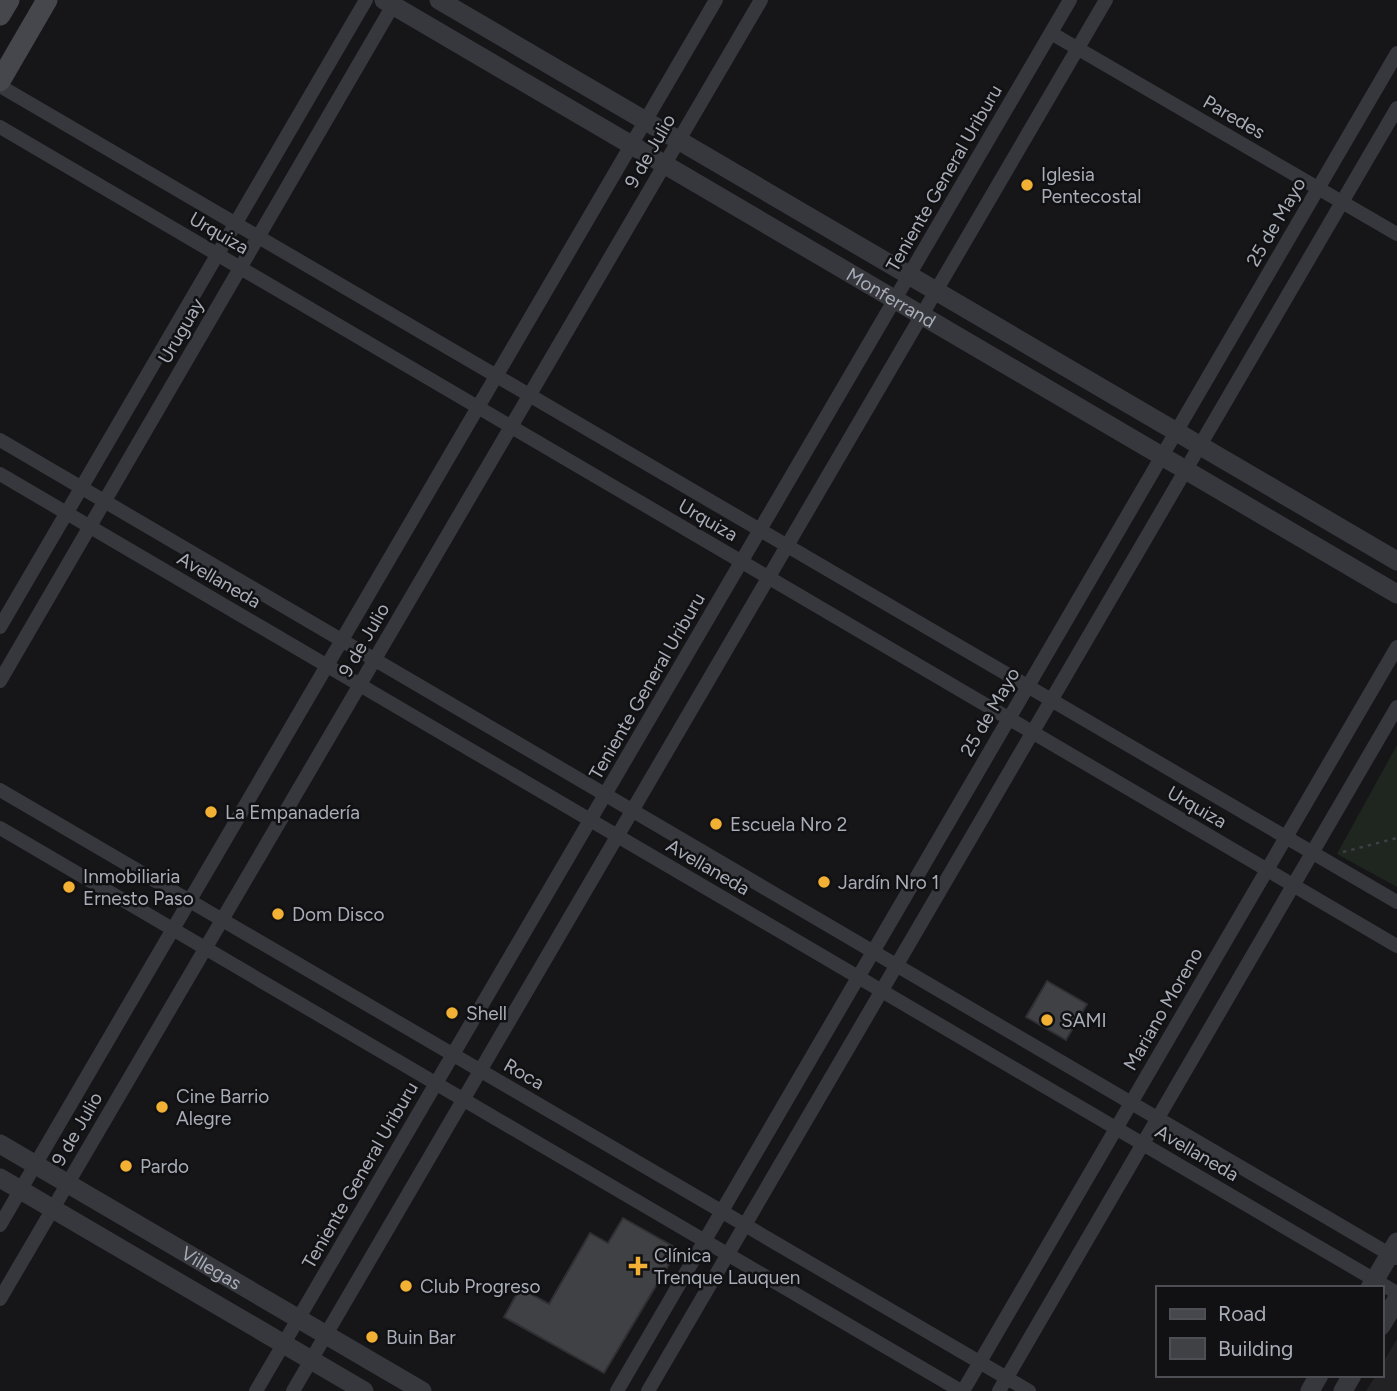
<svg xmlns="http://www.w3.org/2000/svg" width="1397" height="1391" font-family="Figtree,sans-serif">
	<rect width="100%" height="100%" fill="#161618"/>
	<path fill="#222225" d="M1397,1339V1391H1366L1376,1375H1381V1366Z"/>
	<path fill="#1e261f" d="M1397,745V887L1337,854Z"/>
	<path fill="#404145" stroke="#303034" stroke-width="2" d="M1047,981L1087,1004L1066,1040L1026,1017Z
		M623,1218L678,1249L604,1373L504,1317L520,1288L549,1304L590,1233L608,1243Z"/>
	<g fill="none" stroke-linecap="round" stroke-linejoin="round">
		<path stroke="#3d3f44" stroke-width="2.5" stroke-dasharray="3.5 5" stroke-linecap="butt" d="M1343,852L1397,838"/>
		<path stroke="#37383d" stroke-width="14" d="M1051,33L1397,234
			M0,86L1397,902
			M0,127L1397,946
			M0,440L1396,1258
			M0,474L1397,1293
			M0,627L366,0
			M0,681L396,0
			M0,790L1029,1391
			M0,828L961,1391
			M0,1225L716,0
			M0,1299L761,0
			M256,1391L1070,0
			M293,1391L1106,0
			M617,1391L1397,53
			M648,1391L1397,108
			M963,1391L1397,647
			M999,1391L1397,707"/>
		<g stroke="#37383d" stroke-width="19">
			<path id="s1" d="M384,0L1397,594"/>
			<path d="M439,0L1397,561"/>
			<path id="s2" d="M0,1144L422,1391"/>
			<path d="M0,1178L364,1391"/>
			<path d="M1370,1288L1397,1242"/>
			<path d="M1381,1326L1397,1299"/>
			<path d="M1310,1391L1319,1375"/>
			<path d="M1343,1391L1352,1375"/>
		</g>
		<path stroke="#45474d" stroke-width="21" d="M0,15L9,0
			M0,81L47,0"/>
	</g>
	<g fill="#f2b134" stroke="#111113" stroke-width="2.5">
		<circle cx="1027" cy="185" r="7"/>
		<circle cx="211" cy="812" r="7"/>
		<circle cx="716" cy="824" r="7"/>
		<circle cx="824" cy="882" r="7"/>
		<circle cx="69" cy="887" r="7"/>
		<circle cx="278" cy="914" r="7"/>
		<circle cx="452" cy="1013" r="7"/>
		<circle cx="1047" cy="1020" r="7"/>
		<circle cx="162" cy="1107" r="7"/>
		<circle cx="126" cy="1166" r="7"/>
		<path d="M634.5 1255.5h7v7h7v7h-7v7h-7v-7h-7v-7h7z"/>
		<circle cx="406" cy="1286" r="7"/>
		<circle cx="372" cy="1337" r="7"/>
	</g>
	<g text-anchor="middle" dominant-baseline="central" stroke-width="5" stroke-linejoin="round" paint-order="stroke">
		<g font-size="19" fill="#a8adb8" stroke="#111113">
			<text transform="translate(1234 117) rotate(30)">Paredes</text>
			<text transform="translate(650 151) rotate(-60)">9 de Julio</text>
			<text transform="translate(944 178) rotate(-60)">Teniente General Uriburu</text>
			<text transform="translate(1276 222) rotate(-60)">25 de Mayo</text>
			<text transform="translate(219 233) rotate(30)">Urquiza</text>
			<text stroke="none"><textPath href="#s1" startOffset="588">Monferrand</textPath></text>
			<text transform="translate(181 331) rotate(-60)">Uruguay</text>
			<text transform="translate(708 520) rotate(30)">Urquiza</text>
			<text transform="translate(219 580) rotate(30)">Avellaneda</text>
			<text transform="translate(364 640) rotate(-60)">9 de Julio</text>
			<text transform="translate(647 686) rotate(-60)">Teniente General Uriburu</text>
			<text transform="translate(990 712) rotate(-60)">25 de Mayo</text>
			<text transform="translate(1197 807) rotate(30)">Urquiza</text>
			<text transform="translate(708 867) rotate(30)">Avellaneda</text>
			<text transform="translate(1163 1009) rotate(-60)">Mariano Moreno</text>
			<text transform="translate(524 1074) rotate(30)">Roca</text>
			<text transform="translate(77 1129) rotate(-60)">9 de Julio</text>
			<text transform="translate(1197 1153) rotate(30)">Avellaneda</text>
			<text transform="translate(360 1175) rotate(-60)">Teniente General Uriburu</text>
			<text stroke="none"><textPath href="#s2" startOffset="245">Villegas</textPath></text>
		</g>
		<g font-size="19" fill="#a8adb8" stroke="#111113" text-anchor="start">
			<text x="1041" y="174">Iglesia<tspan x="1041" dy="22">Pentecostal</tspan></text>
			<text x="225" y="812">La Empanadería</text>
			<text x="730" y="824">Escuela Nro 2</text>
			<text x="83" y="876">Inmobiliaria<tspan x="83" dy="22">Ernesto Paso</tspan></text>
			<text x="838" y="882">Jardín Nro 1</text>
			<text x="292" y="914">Dom Disco</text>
			<text x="466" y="1013">Shell</text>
			<text x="1061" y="1020">SAMI</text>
			<text x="176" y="1096">Cine Barrio<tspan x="176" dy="22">Alegre</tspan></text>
			<text x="140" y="1166">Pardo</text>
			<text x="654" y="1255">Clínica<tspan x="654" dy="22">Trenque Lauquen</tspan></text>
			<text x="420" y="1286">Club Progreso</text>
			<text x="386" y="1337">Buin Bar</text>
		</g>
	</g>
	<rect x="1156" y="1286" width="228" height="91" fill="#111113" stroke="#4d4f55" stroke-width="2"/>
	<rect x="1170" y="1309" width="35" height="10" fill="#45474d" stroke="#4d4f55" stroke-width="2"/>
	<text x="1218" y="1321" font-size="21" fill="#a8adb8">Road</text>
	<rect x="1170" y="1338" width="35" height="21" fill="#404145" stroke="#4d4f55" stroke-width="2"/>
	<text x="1218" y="1356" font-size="21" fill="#a8adb8">Building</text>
</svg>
